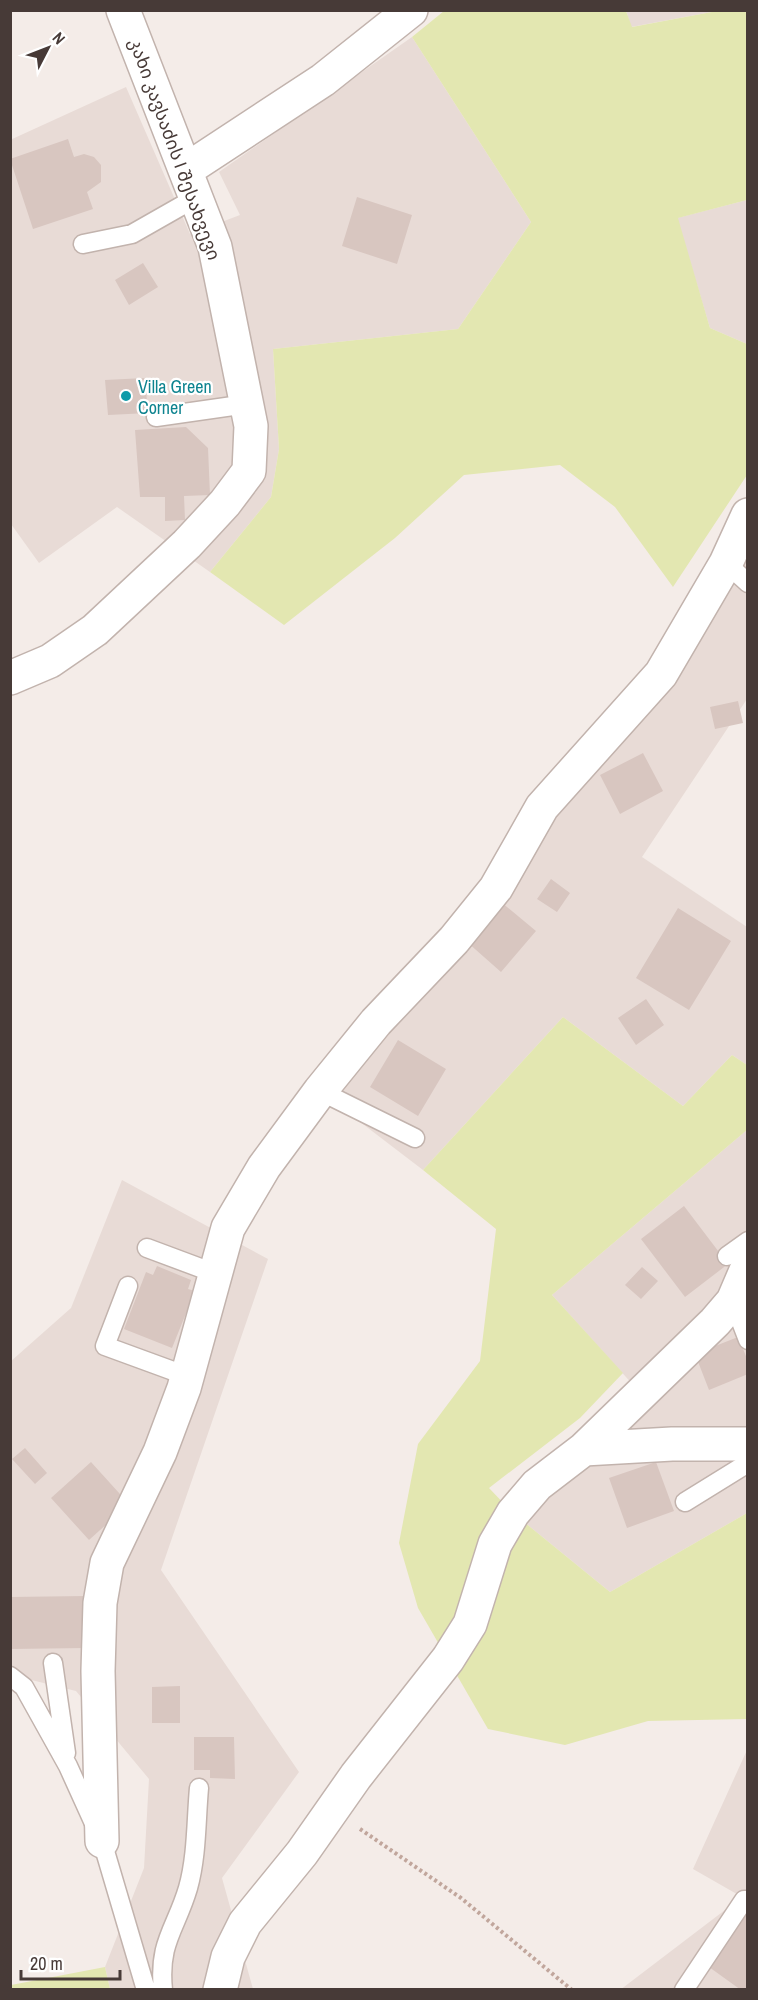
<svg xmlns="http://www.w3.org/2000/svg" width="758" height="2000" font-family="'Archivo Narrow','Noto Sans Georgian',sans-serif">
	<rect width="100%" height="100%" fill="#f4ece8"/>
	<path fill="#e8dbd6" d="M626,10L717,11L631,27Z
		M412,37L531,222L458,329L273,349L279,449L271,497L210,572L117,507L39,563L11,524L10,140L126,87L190,234L240,215L219,172Z
		M747,200V344L710,328L677,218Z
		M747,515V699L642,857L747,927V1065L732,1055L683,1106L563,1017L423,1170L334,1102L376,1022L602,738Z
		M747,1130V1283L635,1387L552,1295Z
		M122,1180L268,1259L161,1570L299,1772L222,1878L253,1989H110L105,1967L144,1868L149,1779L76,1691L11,1675L10,1362L71,1308Z
		M747,1285V1513L610,1592L513,1513Z
		M747,1750V1988L620,1990L742,1897L693,1869Z"/>
	<path fill="#e3e7b1" d="M444,11H626L632,27L717,11H747V200L678,218L710,328L747,344V475L673,587L615,507L560,465L464,475L395,538L284,625L210,572L271,497L279,449L273,349L458,329L531,222L412,37Z
		M563,1017L683,1106L732,1055L747,1065V1130L552,1295L623,1373L580,1418L489,1488L513,1513L610,1592L747,1513V1719L648,1721L565,1745L488,1729L418,1608L399,1543L418,1444L480,1361L496,1229L423,1170Z
		M105,1967L110,1989H11V1985Z"/>
	<path fill="#d8c6c0" d="M68,139L74,157L84,154L94,157L101,165V182L87,192L93,209L33,229L10,159Z
		M357,197L412,215L397,264L342,246Z
		M143,263L158,287L129,305L115,280Z
		M145,378L148,413L108,415L105,380Z
		M186,427L208,448L210,495L184,496L185,520L165,521V497H140L135,430Z
		M738,701L743,723L715,729L710,707Z
		M643,753L663,791L620,814L600,775Z
		M551,879L570,893L557,912L537,899Z
		M501,902L536,931L501,972L467,942Z
		M678,908L731,941L689,1010L636,978Z
		M646,999L664,1025L636,1045L618,1018Z
		M398,1040L446,1069L418,1116L370,1087Z
		M684,1206L728,1264L685,1297L641,1239Z
		M157,1266L191,1280L188,1289L195,1291L172,1348L124,1329L146,1272L153,1275Z
		M642,1267L658,1281L641,1299L625,1285Z
		M738,1337L748,1361V1374L709,1390L695,1354Z
		M25,1448L47,1473L35,1484L12,1459Z
		M91,1462L129,1504L89,1540L51,1498Z
		M656,1462L674,1511L627,1528L609,1478Z
		M86,1596V1648L10,1649V1597Z
		M180,1686V1723H152V1687Z
		M194,1737H234L235,1779L210,1778V1770H194Z
		M748,1911V1990H741L709,1967Z"/>
	<g fill="none" stroke-linecap="round" stroke-linejoin="round">
		<g stroke="#c2b3ad" stroke-width="21">
			<path id="service" d="M83,244L132,234L197,197
				M156,417L247,404
				M726,563L748,583
				M320,1091L415,1138
				M147,1248L214,1273
				M727,1256L748,1241
				M128,1286L105,1346L187,1376
				M733,1301L748,1340
				M685,1502L748,1463
				M53,1663L66,1753
				M10,1676L24,1687L68,1766L102,1841L146,1990
				M163,1990C158,1942 176,1929 188,1888C197,1856 196,1821 199,1788
				M684,1990L744,1900H748"/>
		</g>
		<g stroke="#c2b3ad" stroke-width="36">
			<path id="minor" d="M186,170L323,80L411,10
				M10,678L50,661L95,630L187,544L225,503L249,471L251,426L215,247L123,10
				M584,1449L672,1444H748
				M102,1841L98,1671L100,1603L107,1563L160,1452L184,1388L228,1228L264,1167L320,1091L376,1022L454,940L496,888L542,807L661,674L726,563L748,515
				M220,1990L228,1957L245,1923L302,1853L356,1776L448,1659L470,1624L495,1544L513,1513L537,1485L584,1449L715,1322L733,1301L748,1266"/>
		</g>
		<path stroke="#c1a69c" stroke-width="4" stroke-dasharray="3 3" stroke-linecap="butt" d="M360,1829L461,1898L572,1990"/>
		<use href="#service" stroke="#fff" stroke-width="18"/>
		<use href="#minor" stroke="#fff" stroke-width="33"/>
	</g>
	<circle fill="#0f9aa8" stroke="#fff" stroke-width="2" cx="126" cy="396" r="6"/>
	<g text-anchor="middle" dominant-baseline="central" stroke-width="4.5" stroke-linejoin="round" paint-order="stroke">
		<g font-size="18" fill="#473a37" stroke="#fff">
			<text transform="translate(175 149) rotate(70)">კახი კავსაძის I შესახვევი</text>
		</g>
		<g font-size="18" fill="#0d838f" stroke="#fff" text-anchor="start">
			<text x="138" y="386">Villa Green<tspan x="138" dy="21">Corner</tspan></text>
		</g>
	</g>
	<rect width="758" height="2000" fill="none" stroke="#473a37" stroke-width="24"/>
	<g transform="translate(48 48) rotate(48)" stroke="#ffffff" stroke-width="4.5" paint-order="stroke">
	<path d="M0-4.5L10 22L0 15L-10 22Z" fill="#473a37"/>
	<text y="-9" font-size="16" font-weight="bold" text-anchor="middle" fill="#473a37">N</text>
	</g>
	<path d="M21 1970v9h99v-9" fill="none" stroke="#473a37" stroke-width="3"/>
	<text x="30" y="1970" font-size="18" fill="#473a37" stroke="#ffffff" stroke-width="4.5" paint-order="stroke">20 m</text>
</svg>
